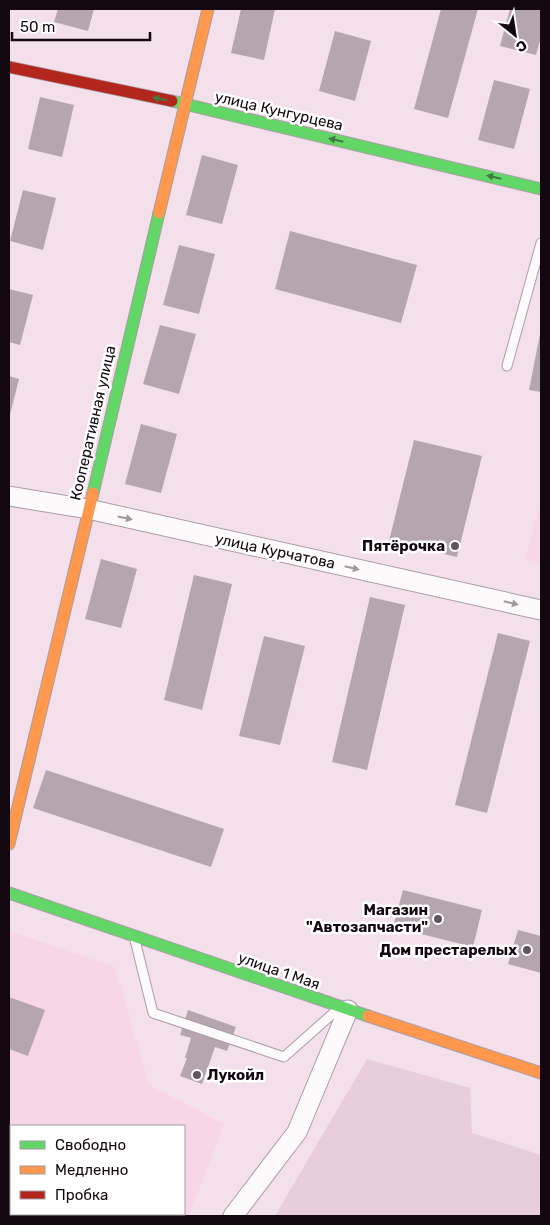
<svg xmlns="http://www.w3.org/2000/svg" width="550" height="1225" font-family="Rubik,sans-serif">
	<rect width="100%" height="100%" fill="#f4e0eb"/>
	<path fill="#f7d6e8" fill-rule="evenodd" d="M541,503V563L525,559Z
		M9,931L115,967L149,1085L224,1124L189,1216H9ZM11,1126H184V1214H11Z"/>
	<path fill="#e8cddc" d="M367,1059L470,1088L472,1133L541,1155V1216H275Z"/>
	<path fill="#b5a5ae" d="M58,9H94L88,31L54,22Z
		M241,9H275L264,60L231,53Z
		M441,9H478L448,118L414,109Z
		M510,9H541V37L536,55L500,46Z
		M335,31L371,41L355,101L319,91Z
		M494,80L530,89L514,149L478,140Z
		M40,97L74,105L62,157L28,149Z
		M202,155L238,165L222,224L186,215Z
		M23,190L56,198L43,250L10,241Z
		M290,231L417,265L401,323L275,289Z
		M179,245L215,254L199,314L163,305Z
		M9,289L33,295L20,345L9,342Z
		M160,325L196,334L179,394L143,384Z
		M540,334H541V392L529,390Z
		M9,376L19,379L9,419Z
		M141,424L177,434L161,493L125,484Z
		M414,440L482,456L457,557L389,541Z
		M101,559L137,569L121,628L85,619Z
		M194,575L232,584L202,710L164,700Z
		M370,597L405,605L367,770L332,762Z
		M498,633L530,641L487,813L455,805Z
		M264,636L305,646L280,745L239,736Z
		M46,770L224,829L211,867L33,808Z
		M403,890L482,910L473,947L393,927Z
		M518,930L541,936V973L508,964Z
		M9,997L45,1010L28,1056L9,1049Z
		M188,1010L236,1027L227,1051L215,1047L202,1084L180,1076L187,1058H185L191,1038L180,1035Z"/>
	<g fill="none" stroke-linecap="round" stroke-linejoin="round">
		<g stroke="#ab9da5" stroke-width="11">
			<path id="lane" d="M507,366L541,243
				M135,940L153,1013L284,1057L338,1009"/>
		</g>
		<g stroke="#ab9da5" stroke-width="21">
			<path id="street" d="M9,496L88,509L541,610
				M233,1216L297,1132L348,1010"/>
		</g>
		<g stroke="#ab9da5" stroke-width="13">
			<path id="fast" d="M172,101L541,189
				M93,493L159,213
				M9,893L368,1016"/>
		</g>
		<g stroke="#ab9da5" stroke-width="13">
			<path id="slow" d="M159,213L208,9
				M9,844L93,493
				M368,1016L541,1073"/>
		</g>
		<g stroke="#ab9da5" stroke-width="13">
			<path id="jam" d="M9,67L172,101"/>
		</g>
		<use href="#lane" stroke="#fdfafc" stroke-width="9"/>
		<use href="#street" stroke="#fdfafc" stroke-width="19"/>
		<use href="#fast" stroke="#63d668" stroke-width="11"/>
		<use href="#slow" stroke="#ff974d" stroke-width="11"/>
		<use href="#jam" stroke="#b3261e" stroke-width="11"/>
	</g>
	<defs><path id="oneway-solid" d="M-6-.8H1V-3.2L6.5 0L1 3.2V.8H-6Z" transform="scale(1.25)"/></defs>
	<g fill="#3f7940">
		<use href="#oneway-solid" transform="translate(160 99) rotate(-168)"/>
		<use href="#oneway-solid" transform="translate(336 140) rotate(-167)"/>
		<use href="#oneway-solid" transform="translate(494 177) rotate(-167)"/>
	</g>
	<g fill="#9f999d">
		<use href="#oneway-solid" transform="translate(125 518) rotate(12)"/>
		<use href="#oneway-solid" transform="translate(352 568) rotate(13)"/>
		<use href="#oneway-solid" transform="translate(511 603) rotate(13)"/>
	</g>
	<g fill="#62545c" stroke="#fff" stroke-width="2">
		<circle cx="455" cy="546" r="5"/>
		<circle cx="438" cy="919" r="5"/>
		<circle cx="527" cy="950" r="5"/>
		<circle cx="197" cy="1075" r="5"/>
	</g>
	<g text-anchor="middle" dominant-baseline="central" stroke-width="5" stroke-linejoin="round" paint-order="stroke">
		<g font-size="15" fill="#13080f" stroke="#fff">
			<text transform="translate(279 111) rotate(13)">улица Кунгурцева</text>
			<text transform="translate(93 423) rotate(-77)">Кооперативная улица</text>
			<text transform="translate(275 551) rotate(12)">улица Курчатова</text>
			<text transform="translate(279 971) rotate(19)">улица 1 Мая</text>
		</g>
		<g font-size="15" font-weight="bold" fill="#13080f" stroke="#fff" text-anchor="end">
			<text x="445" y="546">Пятёрочка</text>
			<text x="428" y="910">Магазин<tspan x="428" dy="17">"Автозапчасти"</tspan></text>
			<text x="517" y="950">Дом престарелых</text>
			<text x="207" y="1075" text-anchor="start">Лукойл</text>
		</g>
	</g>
	<rect width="550" height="1225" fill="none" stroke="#13080f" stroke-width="20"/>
	<rect x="10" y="1125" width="175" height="90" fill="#ffffff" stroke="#a19c9f"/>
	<rect x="20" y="1141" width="25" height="8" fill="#63d668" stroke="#a19c9f"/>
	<text x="55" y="1150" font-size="15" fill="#13080f">Свободно</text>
	<rect x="20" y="1166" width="25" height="8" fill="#ff974d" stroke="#a19c9f"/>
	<text x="55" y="1175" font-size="15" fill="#13080f">Медленно</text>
	<rect x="20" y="1191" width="25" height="8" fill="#b3261e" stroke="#a19c9f"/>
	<text x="55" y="1200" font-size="15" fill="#13080f">Пробка</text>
	<g transform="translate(515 35) rotate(150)" stroke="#ffffff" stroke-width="4" paint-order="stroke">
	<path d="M0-4L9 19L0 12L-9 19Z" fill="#13080f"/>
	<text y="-8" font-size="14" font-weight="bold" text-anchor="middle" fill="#13080f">С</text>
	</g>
	<path d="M12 32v8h138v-8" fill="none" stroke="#13080f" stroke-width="2.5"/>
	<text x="20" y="32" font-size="15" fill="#13080f" stroke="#ffffff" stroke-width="4" paint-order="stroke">50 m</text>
</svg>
